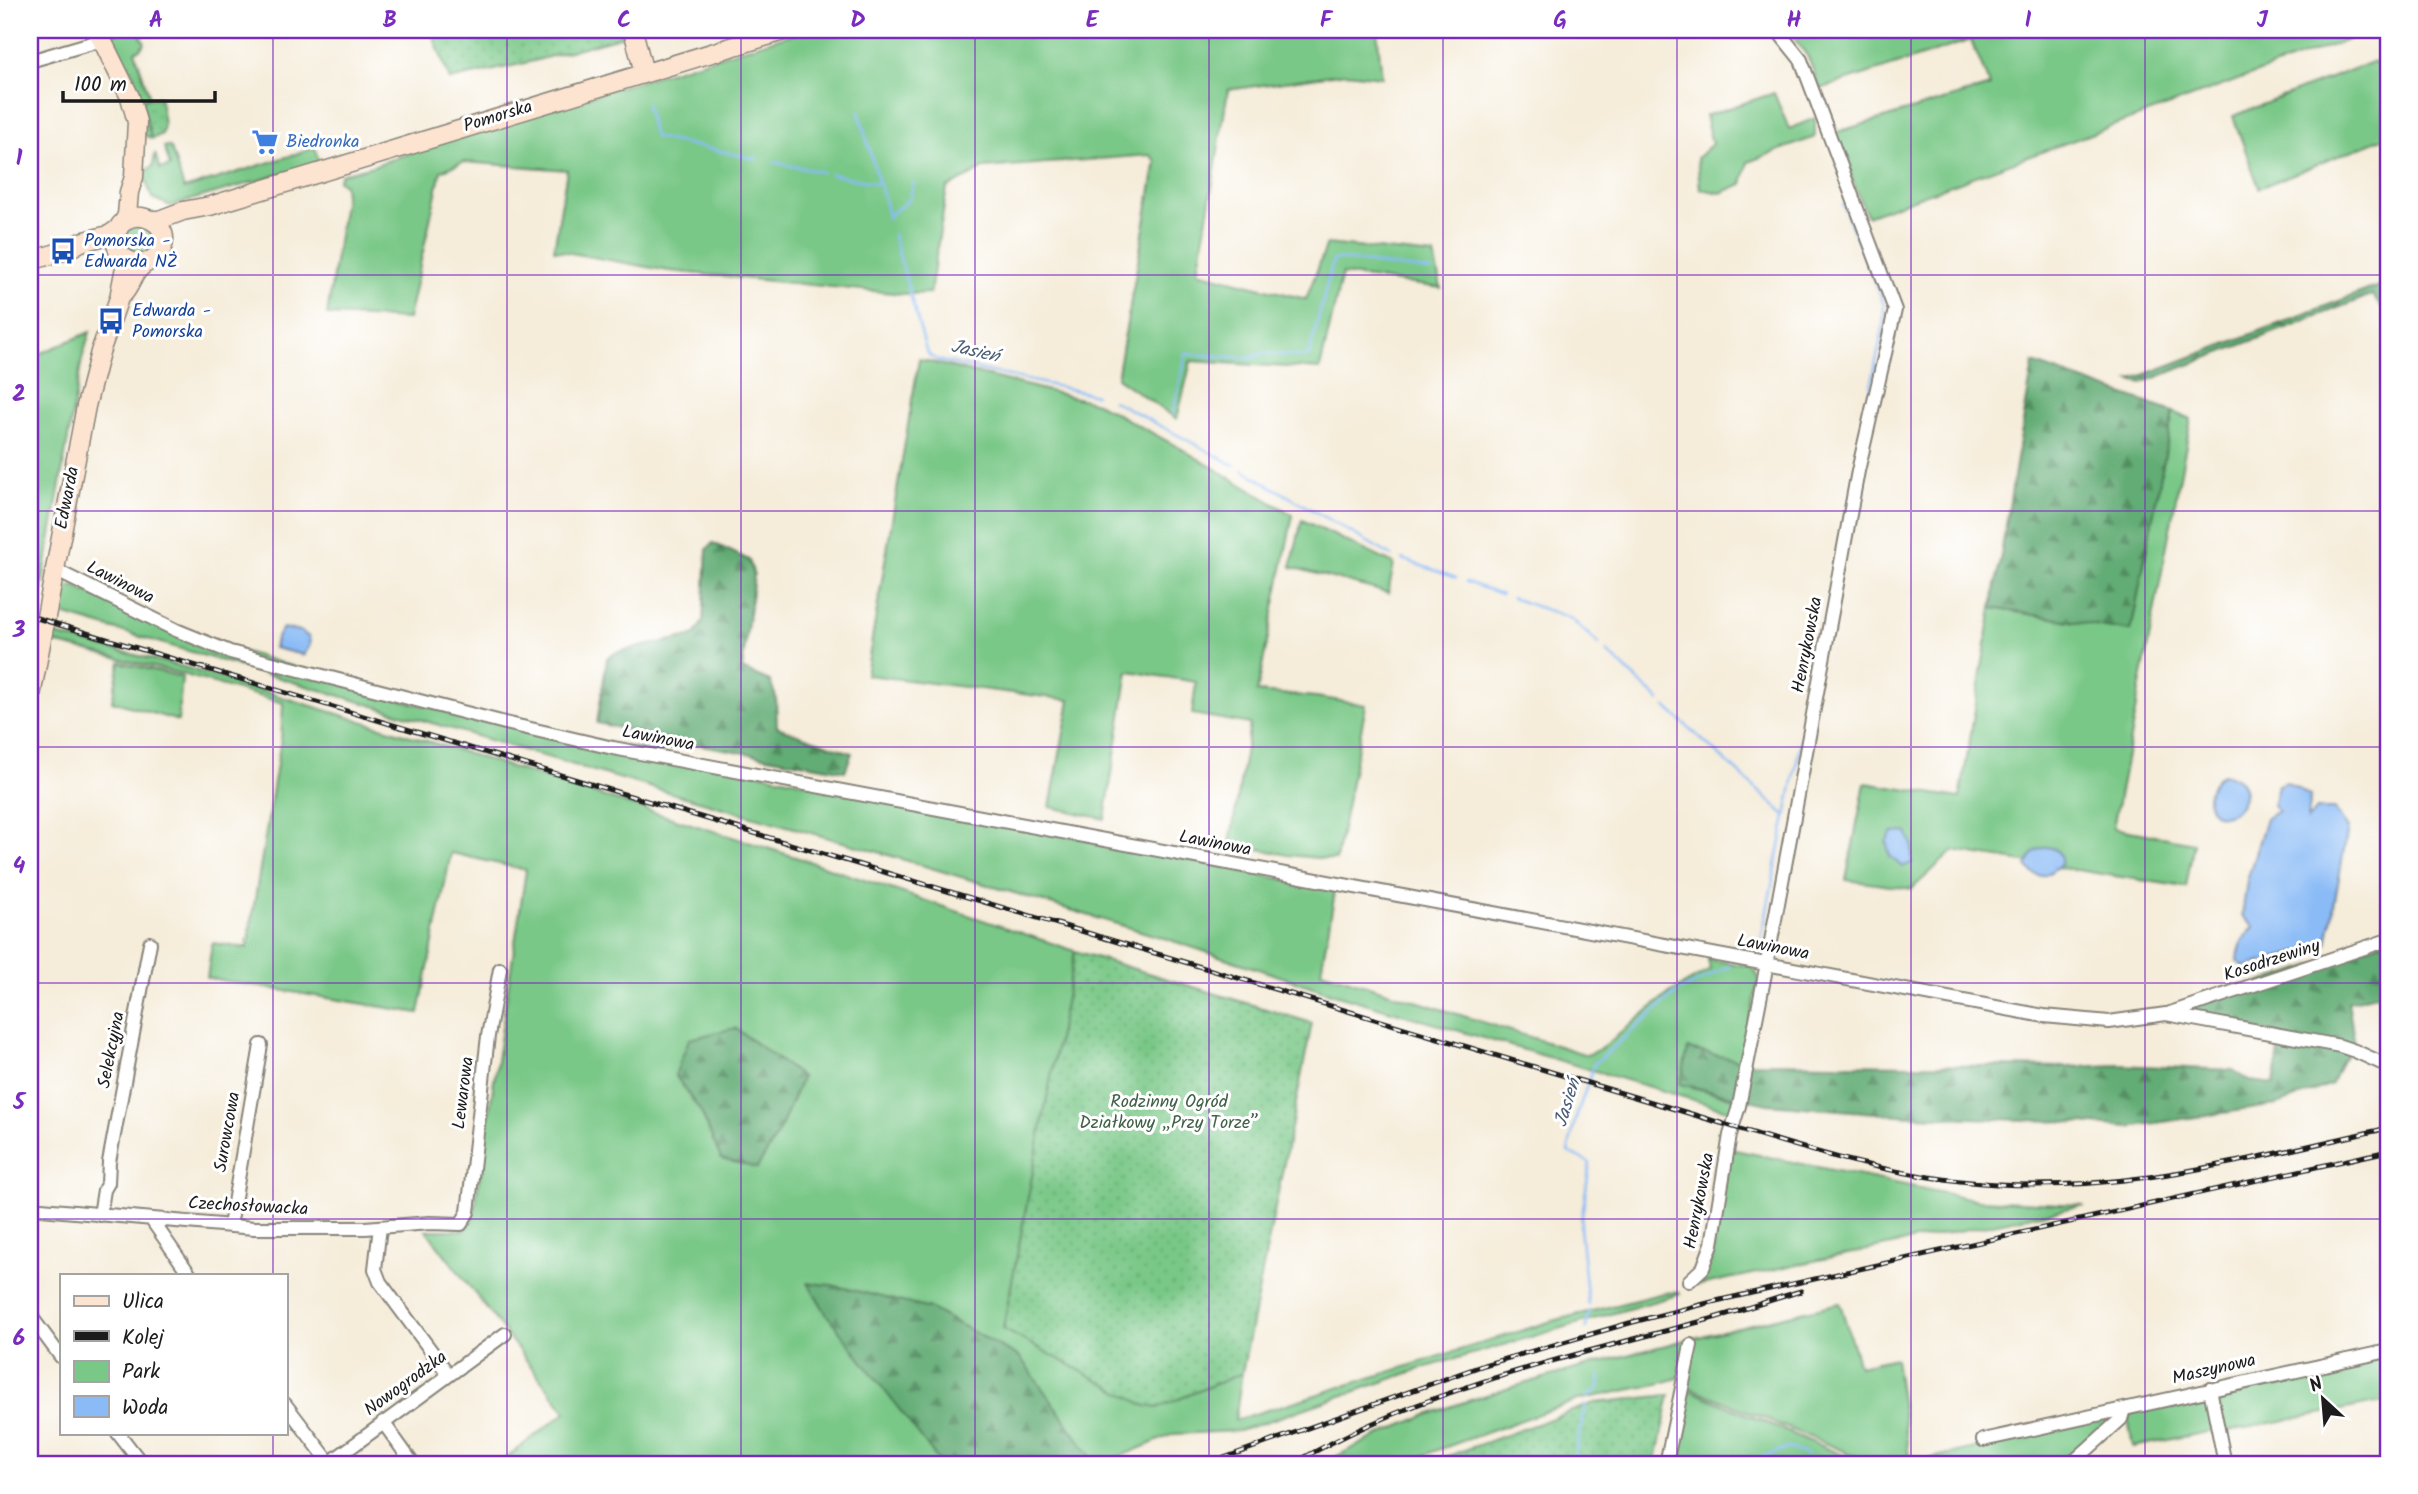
<svg xmlns="http://www.w3.org/2000/svg" width="2418" height="1494" font-family="Kalam,sans-serif">
	<defs>
		<pattern id="forest-firs" width="22" height="20" patternUnits="userSpaceOnUse" patternTransform="scale(1.75)"><rect width="22" height="20" fill="#62ac74"/><path d="M5 1l3.5 6h-7zM16 11l3.5 6h-7z" fill="#508b5e"/></pattern>
		<pattern id="garden-dots" width="8" height="8" patternUnits="userSpaceOnUse" patternTransform="scale(1.75)"><rect width="8" height="8" fill="#79c887"/><path d="M2 2h.1M6 6h.1" fill="none" stroke="#68ab74" stroke-width="1.8" stroke-linecap="round"/></pattern>
	</defs>
	<rect width="100%" height="100%" fill="#fff"/>
	<filter id="ink" filterUnits="userSpaceOnUse"><feTurbulence type="fractalNoise" baseFrequency=".0143" numOctaves="2"/><feDisplacementMap in="SourceGraphic" scale="14" xChannelSelector="R" yChannelSelector="G"/><feConvolveMatrix kernelMatrix="1 2 1 2 8 2 1 2 1" color-interpolation-filters="sRGB"/></filter>
	<filter id="wash" filterUnits="userSpaceOnUse"><feTurbulence type="fractalNoise" baseFrequency=".00686" numOctaves="4" result="noise"/><feDisplacementMap in="SourceGraphic" scale="28" xChannelSelector="R" yChannelSelector="G"/><feGaussianBlur stdDeviation="1.57" result="paint"/><feColorMatrix in="noise" values="0 0 0 0 0 0 0 0 0 0 0 0 0 0 0 0 0 1.4 0 .05"/><feComposite in="paint" operator="in"/></filter>
	<g filter="url(#wash)">
		<rect width="100%" height="100%" fill="#f5ecd9"/>
		<path fill="#79c887" stroke="#4a7252" stroke-width="2" d="M126,30H152L141,37L145,43L140,49L135,51L150,98L141,100L151,137L162,134L152,139L144,135L105,36Z
			M805,30H1377L1382,77L1346,73L1228,90L1198,272L1306,299L1327,244L1434,255L1441,288L1342,274L1320,369L1191,361L1177,419L1117,378L1156,161L1150,155L984,168L947,188L930,293L903,294L669,271L554,250L567,170L463,162L441,171L408,319L327,315L345,196L344,185L338,180L341,174L373,166L431,145Z
			M1788,30H2348L2355,37L1867,216L1834,133L1990,86L1971,40L1820,89L1808,57Z
			M2374,61L2388,78V136L2259,188L2233,116Z
			M1774,93L1789,129L1815,118V137L1748,162L1742,184L1721,193L1700,189L1697,158L1712,144L1705,116Z
			M167,146L171,148L184,189L315,148L319,163L170,206L152,198L143,173L153,166L155,153L160,169L170,166L164,147Z
			M125 240a15 15 0 1 1 30 0a15 15 0 1 1-30 0Z
			M90,332L82,359L37,615L30,613V358Z
			M919,359L1097,403L1182,449L1293,515L1257,692L1316,697L1366,705L1336,860L1288,855L1230,843L1250,724L1192,714L1196,682L1128,671L1105,819L1050,807L1070,700L866,675Z
			M2173,412L2191,419L2113,828L2194,843L2186,887L1953,851L1912,889L1846,880L1865,783L1960,798L1992,608L2131,631Z
			M1302,520L1394,564L1388,593L1291,567Z
			M74,586L153,624L412,703L1332,889L1334,898L1321,971L1587,1055L1602,1048L1671,992L1710,970L1708,959L1749,966L1754,969L1759,978L1741,1062L1688,1049L1680,1084L1737,1099L1734,1112L1334,994L1170,940L878,852L604,774L56,612L60,590Z
			M52,634L187,668L460,751L805,860L1075,951L1003,1329L1157,1408L1242,1373L1235,1420L1552,1321L1664,1293L1679,1292L1680,1294L1420,1369L1239,1431L1174,1434L1102,1464H498L566,1412L426,1230H464L473,1219L526,870L451,853L419,1013L207,978L212,943L247,948L281,739L283,703L182,674L50,642Z
			M120,662L182,677L178,721L112,701Z
			M1730,1149L1978,1200L2084,1205L1699,1285L1711,1260Z
			M1840,1303L1859,1366L1895,1358L1909,1456L1893,1464H1875L1681,1384L1683,1374L1678,1378L1658,1384L1578,1400L1432,1452L1408,1464H1324C1401,1418 1486,1394 1572,1370C1661,1345 1750,1324 1840,1303Z
			M2388,1357V1401L2224,1432L2219,1401L2226,1393Z
			M1688,1391H1692L1863,1464H1672L1684,1394Z
			M2203,1396L2208,1403L2213,1431L2133,1447L2128,1419L2133,1412Z
			M2108,1417L2111,1423L2066,1464H1906Z"/>
		<path fill="url(#forest-firs)" stroke="#3f6448" stroke-width="2" d="M2381,285L2388,294V314L2372,295L2142,383L2130,380Z
			M2033,363L2173,412L2131,631L1992,608Z
			M713,543L749,560L754,575L742,669L770,681L776,697L777,727L852,753L845,771L667,739L597,723L607,658L617,652L695,635L703,621L707,549Z
			M2388,940V992L2348,1002L2355,1044L2341,1062L2332,1084L2277,1105L2129,1127L2056,1121L1911,1116L1767,1104L1680,1084L1688,1049L1752,1063L2068,1067L2118,1065L2233,1070L2250,1081L2274,1084L2281,1034L2166,1014Z
			M735,1028L802,1077L778,1134L757,1168L721,1159L701,1112L675,1075L689,1039Z
			M808,1283L832,1285L931,1309L1020,1357L1094,1461L1085,1464H941L827,1315Z"/>
		<path fill="url(#garden-dots)" stroke="#4a7252" stroke-width="2" d="M431,30H621L623,36L534,61L450,80Z
			M160,97L164,125L162,134L154,138L151,137L141,99Z
			M1075,951L1312,1023L1242,1373L1157,1408L1146,1406L1003,1329Z
			M1670,1395L1655,1464H1426L1594,1403Z"/>
		<path fill="#8abbf6" stroke="#536c89" stroke-width="2" d="M283,628L300,631L309,637L310,645L304,655L274,648L276,639Z
			M2223,774C2268,781 2231,831 2213,811C2202,799 2211,780 2223,774Z
			M2287,782L2310,796L2308,819L2317,809H2334L2348,828L2327,944L2244,967L2237,961L2242,941L2254,927L2242,916L2247,881L2266,818L2278,811L2273,806L2278,785Z
			M1907,832L1912,844V863L1902,867L1890,856L1886,842L1892,833Z
			M2047,847C2057,848 2062,854 2061,864C2049,874 2038,883 2027,867C2031,854 2034,850 2047,847Z"/>
		<g fill="none" stroke-linecap="round" stroke-linejoin="round">
			<path stroke="#8abbf6" stroke-width="2.5" d="M646,104L654,137L757,159
				M859,112L879,183
				M774,162L822,172
				M831,174L880,184L889,219
				M1843,204L1884,305L1883,328L1868,401
				M889,215L909,200L914,183
				M893,234L926,350L930,356L937,360L1096,395
				M1112,400L1234,465
				M1173,413L1186,354L1251,358L1262,353L1306,357L1309,354L1333,261L1338,259L1431,271
				M1243,470L1392,556
				M1402,559L1456,578
				M1466,582L1501,594
				M1512,598L1570,618L1599,644
				M1606,651L1660,701
				M1666,707L1786,816L1761,940
				M1786,816L1815,669
				M1588,1304L1580,1228L1590,1163L1568,1152L1575,1121L1594,1064L1677,992L1730,966
				M1586,1328L1589,1311
				M1587,1397L1599,1388L1600,1375
				M1573,1464L1585,1405
				M1743,1464L1789,1448L1807,1455"/>
		</g>
	</g>
	<g filter="url(#ink)">
		<g fill="none" stroke-linecap="round" stroke-linejoin="round">
			<g stroke="#88847a" stroke-width="16">
				<path id="street" d="M30,61L102,40
					M55,570L176,630L230,652L505,723L613,748L2044,1016L2109,1022L2166,1014L2340,1046L2355,1051L2388,1066
					M2170,1013L2388,940
					M30,1208L254,1228H365L430,1223L461,1224L468,1212L488,1036L500,969
					M100,1215L104,1190L108,1183L109,1162L150,943
					M151,1219L190,1275
					M230,1226L261,1045
					M380,1227L375,1269L380,1282L449,1375
					M1689,1281L1703,1268L1712,1244L1730,1135L1739,1106L1764,979L1858,471L1895,310L1801,60L1777,30
					M30,1315L61,1357
					M2210,1389L2225,1464
					M285,1404L330,1463
					M383,1422L413,1464
					M118,1433L142,1464
					M1983,1440L2388,1351
					M328,1464L505,1334
					M1666,1464L1691,1345
					M2071,1464L2121,1419L2124,1409"/>
			</g>
			<g stroke="#88847a" stroke-width="21">
				<path id="secondary" d="M97,30L130,97L137,122L134,177L129,192L127,215L123,223
					M633,30L644,73
					M152,220H159L183,211L210,206L787,30
					M30,261L67,250L81,242L109,235L119,228
					M124,293C130,286 132,277 138,270C145,261 157,260 162,249C175,217 120,202 116,237C114,256 131,266 148,262
					M30,701L86,406L100,352L119,298L125,267L123,257"/>
			</g>
			<use href="#street" stroke="#fff" stroke-width="12"/>
			<use href="#secondary" stroke="#fde4d1" stroke-width="18"/>
			<g stroke="#1c1c1c" stroke-width="5">
				<path id="rail" d="M30,616L1658,1104C1757,1133 1857,1170 1960,1181C2111,1198 2243,1160 2388,1128
					M1207,1464L1484,1365L1633,1322L1716,1301L2388,1151
					M1293,1464C1418,1390 1561,1359 1699,1322C1734,1313 1767,1301 1801,1291"/>
			</g>
			<use href="#rail" stroke="#fff" stroke-width="2.5" stroke-dasharray="8" stroke-linecap="butt"/>
		</g>
	</g>
	<path fill="none" stroke="#7b2cbf" stroke-width="2" stroke-opacity="0.55" d="M273,30V1275M507,30V1464M741,30V1464M975,30V1464M1209,30V1464M1443,30V1464M1677,30V1464M1911,30V1464M2145,30V1464M30,275H2388M30,511H2388M30,747H2388M30,983H2388M30,1219H2388M273,1433V1464"/>
	<defs>
		<g id="supermarket-bare" transform="scale(2.1)"><path d="M-6-5.5h2.5l.6 2H6L4.5 2H-2.5L-4.4-4H-6ZM-1.5 3.2a1.3 1.3 0 1 0 .1 0ZM3 3.2a1.3 1.3 0 1 0 .1 0Z" fill="#3f7fe0" stroke="#fff" stroke-width="2.5" paint-order="stroke"/></g>
		<g id="bus-bare" transform="scale(2.1)"><path d="M-5-6H5V4H4V6H2V4H-2V6H-4V4H-5ZM-3.5-4V0h7V-4ZM-3.5 1.2v1.5H-2V1.2ZM2 1.2v1.5H3.5V1.2Z" fill="#1a4fb4" stroke="#fff" stroke-width="2.5" paint-order="stroke"/></g>
	</defs>
	<g fill-rule="evenodd">
		<use href="#supermarket-bare" x="265" y="142"/>
		<use href="#bus-bare" x="63" y="251"/>
		<use href="#bus-bare" x="111" y="321"/>
	</g>
	<g text-anchor="middle" dominant-baseline="central" stroke-width="6" stroke-linejoin="round" paint-order="stroke">
		<g font-size="18" fill="#1c1c1c" stroke="#fff">
			<text transform="translate(498 117) rotate(-17)">Pomorska</text>
			<text transform="translate(68 498) rotate(-79)">Edwarda</text>
			<text transform="translate(120 583) rotate(27)">Lawinowa</text>
			<text transform="translate(1808 645) rotate(-79)">Henrykowska</text>
			<text transform="translate(658 739) rotate(11)">Lawinowa</text>
			<text transform="translate(1215 844) rotate(11)">Lawinowa</text>
			<text transform="translate(1773 948) rotate(11)">Lawinowa</text>
			<text transform="translate(2272 961) rotate(-18)">Kosodrzewiny</text>
			<text transform="translate(112 1050) rotate(-79)">Selekcyjna</text>
			<text transform="translate(464 1093) rotate(-83)">Lewarowa</text>
			<text transform="translate(228 1132) rotate(-80)">Surowcowa</text>
			<text transform="translate(1700 1201) rotate(-79)">Henrykowska</text>
			<text transform="translate(248 1207) rotate(3)">Czechosłowacka</text>
			<text transform="translate(2214 1370) rotate(-13)">Maszynowa</text>
			<text transform="translate(406 1384) rotate(-36)">Nowogrodzka</text>
		</g>
		<g font-size="18" fill="#366cbe" stroke="#fff" text-anchor="start">
			<text x="286" y="142">Biedronka</text>
		</g>
		<g font-size="18" fill="#164399" stroke="#fff" text-anchor="start">
			<text x="84" y="241">Pomorska -<tspan x="84" dy="21">Edwarda NŻ</tspan></text>
			<text x="132" y="311">Edwarda -<tspan x="132" dy="21">Pomorska</tspan></text>
		</g>
		<g font-size="18" fill="#416147" stroke="#fff">
			<text x="1169" y="1102">Rodzinny Ogród<tspan x="1169" dy="21">Działkowy „Przy Torze”</tspan></text>
		</g>
		<g font-size="19" font-style="italic" fill="#485c73" stroke="#fff">
			<text transform="translate(975 352) rotate(13)">Jasień</text>
			<text transform="translate(1568 1103) rotate(-73)">Jasień</text>
		</g>
	</g>
	<rect width="2418" height="1494" fill="none" stroke="#fff" stroke-width="77"/>
	<rect x="60" y="1274" width="228" height="161" fill="#ffffff" stroke="#a4a4a4" stroke-width="2"/>
	<rect x="74" y="1296" width="35" height="10" fill="#fde4d1" stroke="#a4a4a4" stroke-width="2"/>
	<text x="122" y="1308" font-size="21" fill="#1c1c1c">Ulica</text>
	<rect x="74" y="1331" width="35" height="10" fill="#1c1c1c" stroke="#a4a4a4" stroke-width="2"/>
	<text x="122" y="1344" font-size="21" fill="#1c1c1c">Kolej</text>
	<rect x="74" y="1361" width="35" height="21" fill="#79c887" stroke="#a4a4a4" stroke-width="2"/>
	<text x="122" y="1378" font-size="21" fill="#1c1c1c">Park</text>
	<rect x="74" y="1396" width="35" height="21" fill="#8abbf6" stroke="#a4a4a4" stroke-width="2"/>
	<text x="122" y="1414" font-size="21" fill="#1c1c1c">Woda</text>
	<g transform="translate(2323 1399) rotate(334)" stroke="#ffffff" stroke-width="5" paint-order="stroke">
	<path d="M0-5L12 26L0 18L-12 26Z" fill="#1c1c1c"/>
	<text y="-10" font-size="19" font-weight="bold" text-anchor="middle" fill="#1c1c1c">N</text>
	</g>
	<path d="M63 91v10h152v-10" fill="none" stroke="#1c1c1c" stroke-width="3.5"/>
	<text x="74" y="91" font-size="21" fill="#1c1c1c" stroke="#ffffff" stroke-width="5" paint-order="stroke">100 m</text>
	<rect x="38" y="38" width="2342" height="1418" fill="none" stroke="#7b2cbf" stroke-width="2.5"/>
	<g font-size="23" text-anchor="middle" font-weight="bold" fill="#7b2cbf">
		<text x="156" y="27">A</text>
		<text x="390" y="27">B</text>
		<text x="624" y="27">C</text>
		<text x="858" y="27">D</text>
		<text x="1092" y="27">E</text>
		<text x="1326" y="27">F</text>
		<text x="1560" y="27">G</text>
		<text x="1794" y="27">H</text>
		<text x="2028" y="27">I</text>
		<text x="2262" y="27">J</text>
		<text x="19" y="165">1</text>
		<text x="19" y="401">2</text>
		<text x="19" y="637">3</text>
		<text x="19" y="873">4</text>
		<text x="19" y="1109">5</text>
		<text x="19" y="1345">6</text>
	</g>
</svg>
